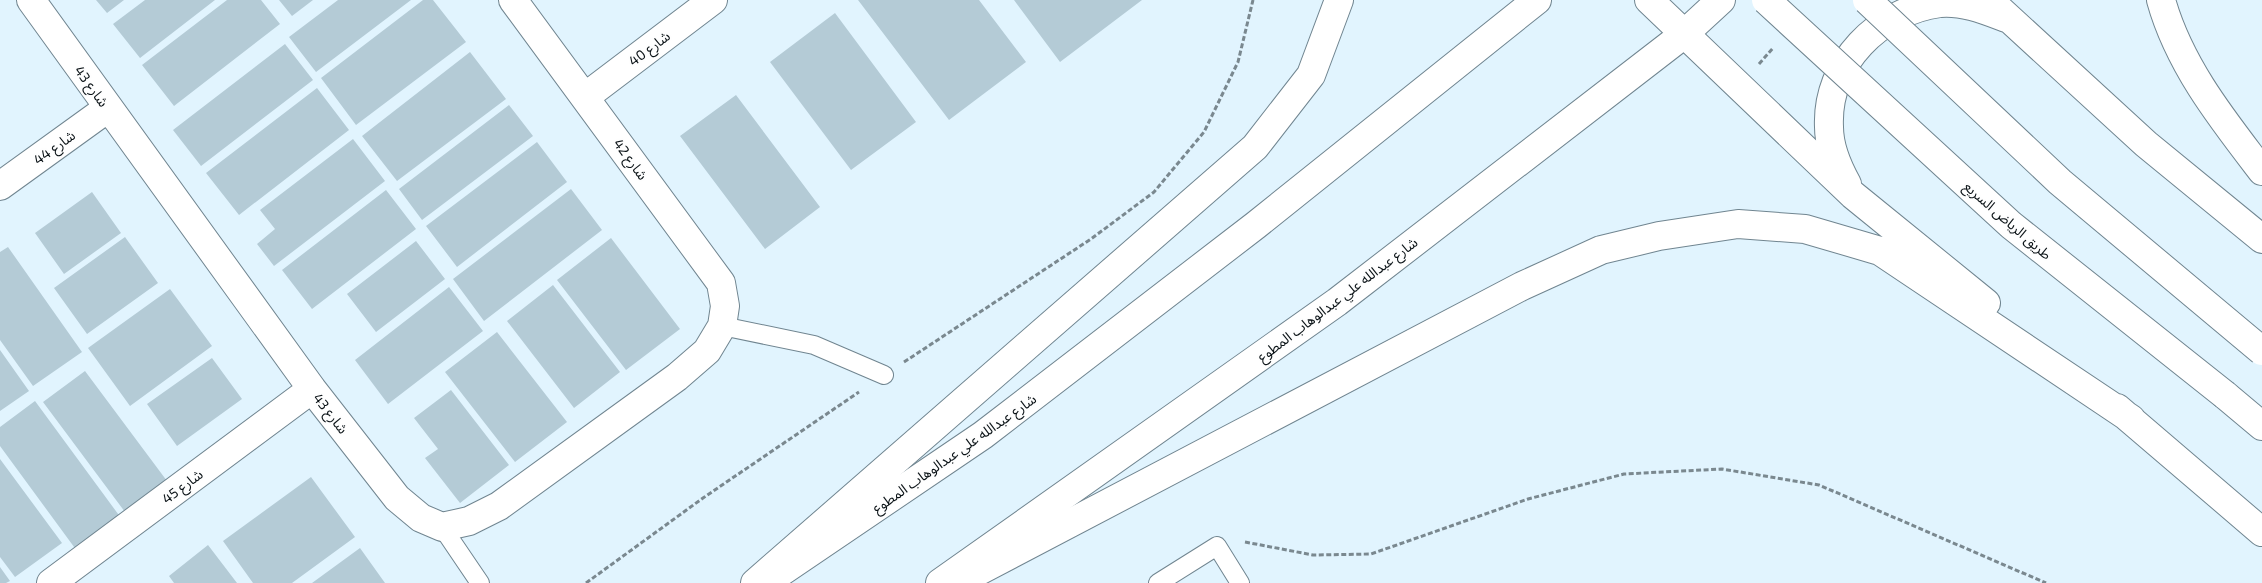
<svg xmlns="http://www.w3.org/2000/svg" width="2262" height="583" font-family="'Exo 2','Noto Sans Arabic',sans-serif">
	<rect width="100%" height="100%" fill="#e1f4fe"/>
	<path fill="#b4cbd6" d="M96,0H124L107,13Z
		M145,0H215L140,58L113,24Z
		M227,0H261L280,24L174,106L142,65Z
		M279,0H313L292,16Z
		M338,0H411L316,72L289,37Z
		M423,0H433L466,42L356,125L321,78Z
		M858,0H979L1026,62L949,120Z
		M1014,0H1142L1060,62Z
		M835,13L916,122L851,170L770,62Z
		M285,44L313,80L201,166L173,130Z
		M470,52L506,99L397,181L362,136Z
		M317,88L349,130L239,215L206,173Z
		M736,95L820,207L765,249L680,136Z
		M509,105L533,136L422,220L399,189Z
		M353,139L385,181L274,266L257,244L275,229L260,210Z
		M537,142L567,182L457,267L426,226Z
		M571,189L602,230L484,321L453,279Z
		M386,190L416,229L312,309L282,270Z
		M92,192L121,233L64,274L35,233Z
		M125,237L158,283L87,334L54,288Z
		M611,238L680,329L626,370L557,280Z
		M416,241L445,279L376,332L347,294Z
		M8,247L82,352L33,386L0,340V252Z
		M553,285L620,372L574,408L507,321Z
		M449,287L483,331L388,404L355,360Z
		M170,289L212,346L130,406L88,348Z
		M497,332L567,422L515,462L445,372Z
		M0,350L29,391L0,411Z
		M212,358L242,399L177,446L147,404Z
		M85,371L167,481L125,512L43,402Z
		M451,390L509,465L460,503L425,458L438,449L414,418Z
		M35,401L121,518L77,551L0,446V427Z
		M0,459L62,543L15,577L0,557Z
		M311,477L355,537L292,583H253L223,541Z
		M208,545L237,583H174L169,576Z
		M360,548L385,583H312Z
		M0,567L10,581L6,583H0Z"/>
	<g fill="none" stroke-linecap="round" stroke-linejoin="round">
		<g stroke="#708590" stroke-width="20">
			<path id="service" d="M722,326L814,345L884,375
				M442,527L480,583
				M1158,583L1217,546L1240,583"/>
		</g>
		<g stroke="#708590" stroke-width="30">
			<path id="minor" d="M31,0L312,389L397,498L421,518L442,527L469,521L499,506L677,377L707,351L722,326L725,306L721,283L513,0
				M585,97L713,0
				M0,186L108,108
				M51,583L312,389"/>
		</g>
		<g stroke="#708590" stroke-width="30">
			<path id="primary" d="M781,572L983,435L1256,225L1537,0
				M940,583L1337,302L1683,35L1721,0"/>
		</g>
		<g stroke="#708590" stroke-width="30">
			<path id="motorway" d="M1649,0L1853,195L1986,303
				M1989,0L2146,144L2262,239
				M2161,0C2179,65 2222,119 2262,171
				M1847,184C1837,166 1829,147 1829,127C1826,63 1879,11 1940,3C1963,1 1985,10 2006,18
				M2225,395L2262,426
				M2117,408L2262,532
				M755,583L1255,147L1311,75L1339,0
				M956,583L1522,286L1601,250L1659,236L1738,224L1805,229L1880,251L2131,419"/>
		</g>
		<path stroke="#7a888f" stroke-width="3" stroke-dasharray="5 2.5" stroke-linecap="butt" d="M1759,64L1773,48
			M904,362L1091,239L1154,192L1204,132L1238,62L1253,0
			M1245,542L1313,555L1371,554L1528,499L1624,474L1722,469L1819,485L2046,583
			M586,583L703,498L859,392"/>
		<use href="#service" stroke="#fff" stroke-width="18"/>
		<use href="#minor" stroke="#fff" stroke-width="28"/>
		<use href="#primary" stroke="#fff" stroke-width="28"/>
		<use href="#motorway" stroke="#fff" stroke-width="28"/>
		<g stroke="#708590" stroke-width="30" stroke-linecap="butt">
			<path id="motorway-bridge" d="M1766,0L2011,225L2225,395
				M1867,0L2060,182L2262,351"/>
		</g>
		<use href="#motorway-bridge" stroke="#fff" stroke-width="28"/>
	</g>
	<g text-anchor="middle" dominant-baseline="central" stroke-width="4" stroke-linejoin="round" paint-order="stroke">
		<g font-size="14" fill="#0a1216" stroke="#fefefe">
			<text transform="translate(649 48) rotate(-37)">شارع 40</text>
			<text transform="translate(92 86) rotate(54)">شارع 43</text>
			<text transform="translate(54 147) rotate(-36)">شارع 44</text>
			<text transform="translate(631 159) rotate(54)">شارع 42</text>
			<text transform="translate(2008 220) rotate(41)">طريق الرياض السريع</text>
			<text transform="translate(1337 299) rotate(-37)">شارع عبدالله علي عبدالوهاب المطوع</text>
			<text transform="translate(331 413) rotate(52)">شارع 43</text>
			<text transform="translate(954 453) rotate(-35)">شارع عبدالله علي عبدالوهاب المطوع</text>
			<text transform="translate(182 486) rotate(-37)">شارع 45</text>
		</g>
	</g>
</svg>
